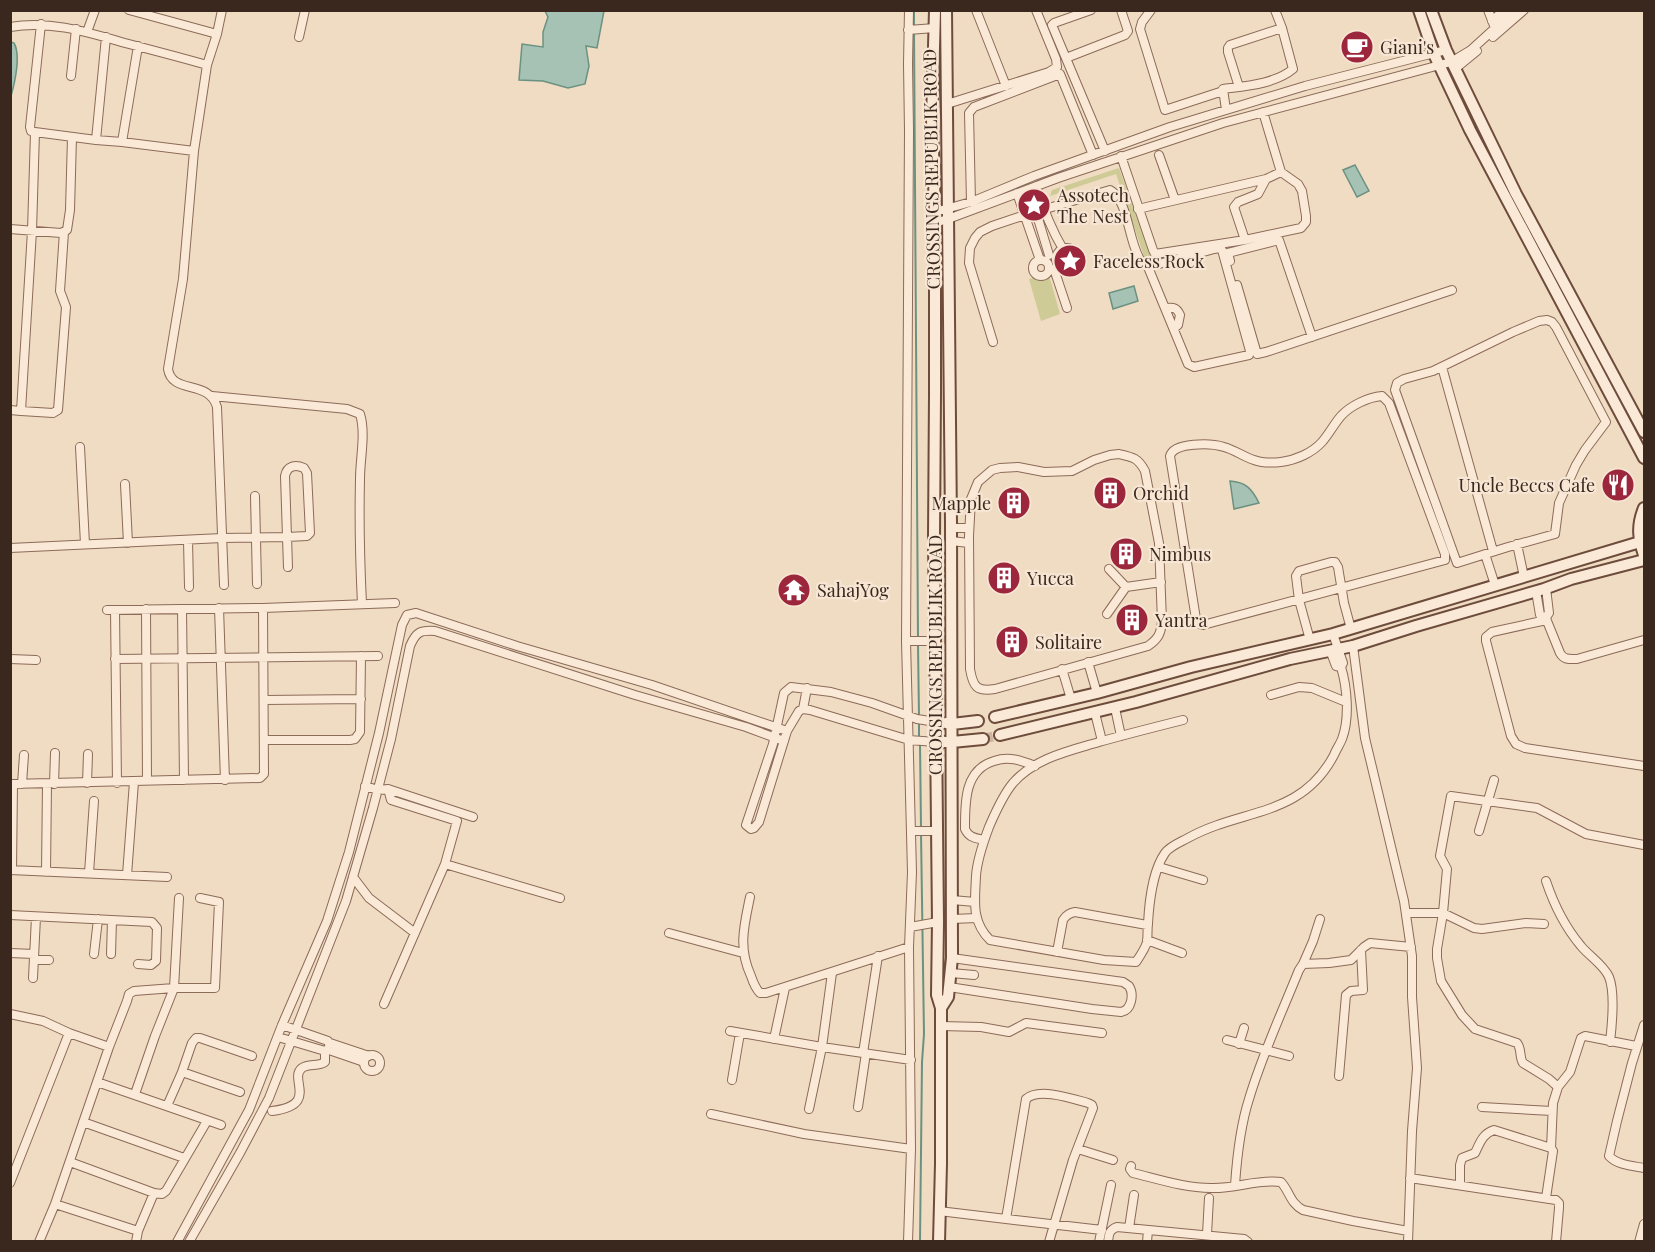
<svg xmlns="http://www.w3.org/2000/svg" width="1655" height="1252" font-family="'Playfair Display',serif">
	<rect width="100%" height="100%" fill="#f0dbc3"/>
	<path fill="#cecb96" d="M1119,168L1151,258L1145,259L1116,174L1050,196L1052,190Z
		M1045,274L1049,275L1060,314L1041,321L1029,279Z"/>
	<path fill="#a5c2b5" stroke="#6b9181" stroke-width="1.5" d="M545,11H604L597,48L586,46L589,66L585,84L568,88L543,81L519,80L522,44L543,47V32L548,17Z
		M11,42L14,43C21,55 15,82 11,96Z
		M1355,165L1369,191L1357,197L1343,170Z
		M1134,286L1138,301L1113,309L1109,293Z
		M1230,481C1246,482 1252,489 1259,503L1234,509Z"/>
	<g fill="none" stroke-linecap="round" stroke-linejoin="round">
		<path stroke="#6b9181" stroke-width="2" d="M914,10V27
			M914,32L918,639
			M918,644L919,717
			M919,722V738
			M920,743L921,828
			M920,1242L922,1062L924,1034L921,833"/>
		<path stroke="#ccb7a2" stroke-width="10" stroke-dasharray="10 5" stroke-linecap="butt" d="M983,739L1000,735"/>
		<g stroke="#8b6b59" stroke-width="10">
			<path id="street" d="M129,10L217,34L222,10
				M976,10L1006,86
				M1091,10L1054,23L1052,25L1105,151
				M1151,10L1142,22L1140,29L1165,110L1223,91
				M1488,10L1495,28
				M1492,21L1504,10
				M41,24L30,127L31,131L35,132L96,140L122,142L138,46
				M10,27C50,20 87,32 125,43C152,50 179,57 207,65
				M908,30L935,28
				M87,32L95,10
				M217,34L207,65L194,151L183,279L168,369C172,395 209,379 217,407L224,585
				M299,37L305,10
				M1493,37L1524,10
				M1066,58L1125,35L1128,31L1121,10
				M1455,69L1477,51
				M71,76L76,29
				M1239,87L1228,52V48L1230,45L1282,28
				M947,104L1049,72L1057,67L1056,59L1036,10
				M1226,110L1223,89C1246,86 1275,84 1293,69L1282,28L1275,10
				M96,140L106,37
				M122,142L194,151
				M1159,155L1175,200
				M1121,156L1153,250L1155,254L1245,240L1234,207L1238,202L1258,194L1266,179L1281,172L1263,112
				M1036,186C1043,208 1051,229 1063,249
				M1017,193L1040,260
				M971,202L969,113L974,107L1060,74L1093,155
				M1138,209L1266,179
				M935,212L971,202L1034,176L1170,127L1305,86L1446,50
				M1036,212L1049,255
				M934,223L948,219L1058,178L1223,123L1451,62L1471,50L1515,10
				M10,229L61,233L67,230L70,210L72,137
				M1245,240L1301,228L1306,222V216L1302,191L1298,184L1281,172
				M1056 259a11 11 0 1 1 22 0a11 11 0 1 1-22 0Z
				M1033 268a8 8 0 1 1 16 0a8 8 0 1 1-16 0Z
				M1230,261L1228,253L1279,240L1312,337
				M1054,269L1067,308
				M1237,285L1257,354L1266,352L1452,290
				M1166,308C1174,307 1177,308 1180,315L1178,325L1174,328
				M1547,320L1552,322L1556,327L1606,422L1585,450L1576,465L1559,503L1555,534L1508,547L1457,563L1395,390L1397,383L1404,379L1433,371L1513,332L1539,321Z
				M993,342L969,263L970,248L975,238L980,232L992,226L1025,215L1110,190C1129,200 1128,243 1141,261C1141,261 1148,266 1148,267L1188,364L1194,367L1249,355L1250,351L1222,250L1219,248L1214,249L1148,267
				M1442,367L1493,551
				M212,396L347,409L360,414C366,434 360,458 360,479C359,521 360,563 362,604
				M1382,396L1389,403L1445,554V560L1203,625L1199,624L1196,619L1170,456C1174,442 1211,443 1224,447C1235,450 1244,457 1254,460C1262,463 1272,463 1281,462C1296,460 1312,453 1322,442C1329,434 1334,424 1341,416C1350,406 1368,397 1382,396Z
				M10,410L21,411L32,231L35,132
				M21,411L53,413L58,410L66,307L60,291L64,232
				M80,447L85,544
				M1119,454C1133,457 1138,458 1145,471L1159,543L1162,621C1161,634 1158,639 1148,646L995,689C977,692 973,687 970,669L969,536L971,499L978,482L992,470L1000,468L1018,467L1044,472L1072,471L1094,460L1110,455Z
				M125,484L128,543
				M255,496L257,584
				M951,528H969
				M188,540L189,587
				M951,541L969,543
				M1517,544L1524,577
				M10,548L222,538L287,537L307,536L310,533L307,473L304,468C295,464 287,466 285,476L288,567
				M1485,554L1495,585
				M1109,569L1126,587
				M1536,591L1540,615L1546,617L1547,621
				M219,608L225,780
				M146,609L147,780
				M182,609L184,780
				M107,610L263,608
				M115,610L117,783
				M1107,614L1126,587L1161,582
				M1546,617L1549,613L1546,588
				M1310,640L1299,600L1296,576L1299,571L1331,562H1335L1338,567L1344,603L1351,629
				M1644,640L1577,659C1569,659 1564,660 1560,653L1547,621H1542L1492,632L1486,637V641L1511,736L1516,744L1525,748L1644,766
				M906,641H936
				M1353,646L1365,738L1404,901L1412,956V997L1417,1068L1412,1131L1408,1242
				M1330,650L1336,666L1341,667
				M10,659L36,660
				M115,659L378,656
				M1088,662L1097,693
				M1062,669L1071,699
				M1271,695L1299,687L1312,688L1346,702
				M264,700L361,699
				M1115,708L1121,736
				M803,709L807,688
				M1095,713L1102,741
				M1183,720C1155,727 1127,734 1099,742C1069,751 1035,758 1013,783C1003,795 995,813 989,827C983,843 977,860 976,876C975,901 971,921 990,940L1104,960L1136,962C1140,956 1145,949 1147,942C1148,936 1147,930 1148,924C1149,903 1153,870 1165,853C1170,846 1181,842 1188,838C1242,808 1301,818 1334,755C1336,750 1340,744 1342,739C1350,718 1347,687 1341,667L1343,663L1333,634
				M265,740H350L355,739L360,732L361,656
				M936,742L909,740L810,710L803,709L799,711L787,731L759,822L754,828L751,829L746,825L773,744L784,693L791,687L831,692L872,703L917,719L936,722
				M87,783L88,754
				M10,784L260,778L264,774L263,608L395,603
				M22,784L24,755
				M54,784L55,753
				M365,786L378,790L388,789L473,817
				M911,831H937
				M1479,831L1494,780
				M984,840C976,838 969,838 965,829C965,803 964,770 994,761C1009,756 1020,760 1035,766
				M445,864L560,898
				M1159,867L1203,880
				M10,870L167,877
				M12,870L13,784
				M46,872L47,784
				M89,873L94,801
				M127,875L134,782
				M353,877L369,898L415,933
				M1546,881C1554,905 1565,927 1581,946C1589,956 1604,965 1609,977C1615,992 1612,1025 1610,1042
				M750,897C744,926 738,948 751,976C753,982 755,988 760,993H766L909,947
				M952,900L975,902
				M1406,913H1443L1474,928L1482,929L1526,923L1544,924
				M10,915L152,922L157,928L156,961L151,965L138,964
				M952,919L977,918
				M910,927L938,922
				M669,933L743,953
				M1147,940L1182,953
				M1057,952L1063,920C1066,915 1069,913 1075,912L1147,925
				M10,953L34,954
				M94,954L98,919
				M111,954L112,920
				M34,960H49
				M1303,964L1313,941L1320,919
				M951,973L974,975
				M33,978L36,917
				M949,987L1092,1009L1121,1012C1132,1010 1134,994 1129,986L1123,982L952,958
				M384,1004L445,864L457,821L391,800L388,789
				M10,1014L43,1021L69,1033L109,1047L127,1001L129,994L134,991L174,988H215L219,902L200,898
				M1644,1025L1632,1063L1617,1121L1609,1156C1617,1165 1633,1166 1644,1168
				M941,1026L981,1027L1009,1032L1026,1023L1102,1033
				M730,1031L822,1047L911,1060
				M278,1037L325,1051L330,1047L328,1041L282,1025
				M774,1039L785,988
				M1227,1040L1289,1056
				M330,1043L369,1056
				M1239,1044L1244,1028
				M329,1050L364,1062
				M863,1053L878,956
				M364 1063a8 8 0 1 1 16 0a8 8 0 1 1-16 0Z
				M182,1072L240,1092
				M1339,1076L1346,995L1351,991L1363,990L1361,950
				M732,1080L740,1033
				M97,1082L221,1125
				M1558,1087L1549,1079L1523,1063C1519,1057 1522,1049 1517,1043L1475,1029L1462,1015L1441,981L1437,958V949L1443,913L1447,869L1440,856L1451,796L1537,808L1586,834L1644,845
				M135,1094L155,1036L174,988L179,898
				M167,1106L182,1072L192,1043L196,1038H200L252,1056
				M858,1107L866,1053
				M1482,1107L1552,1111
				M809,1109L822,1047L832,973
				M272,1111C320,1105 288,1079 302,1068C309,1063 318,1067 325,1062V1051
				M711,1114L804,1134L911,1149
				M83,1122L184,1158
				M1551,1148L1553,1103L1558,1087L1570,1072L1581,1038L1585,1036L1636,1046
				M1078,1149L1113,1160
				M70,1162L154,1193L162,1194L166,1191L207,1121
				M1131,1166L1130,1169L1133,1173C1158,1179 1185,1188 1211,1188C1235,1189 1257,1179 1281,1182C1290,1192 1290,1203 1303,1210L1353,1221L1408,1231
				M1410,1178L1556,1200L1559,1203V1208L1556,1242
				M10,1183L69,1033
				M1235,1185C1237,1156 1240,1127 1249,1099C1262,1055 1282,1012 1299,970L1303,964L1329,963L1351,960L1364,947L1370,943L1411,947
				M1460,1185V1165L1462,1158L1475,1153C1480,1143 1482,1134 1494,1130L1551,1148L1553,1151L1546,1198
				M55,1204L138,1231
				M939,1211L1006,1219L1026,1099C1039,1087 1073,1099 1088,1103L1092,1105L1093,1108L1073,1160L1049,1242
				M1006,1219L1102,1230
				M1129,1228L1134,1195
				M1207,1234L1209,1198
				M39,1242L55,1204L109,1047
				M136,1242L138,1231L154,1193
				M177,1242L249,1110L282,1025L327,921L349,852L379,733L402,625L407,615L416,613L517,646L652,685L787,731
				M189,1242L240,1153L269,1098L346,901L373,808L391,739L410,646C416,632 420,630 435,631L635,695L746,727L784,741
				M908,1242L911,1149L909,947L912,872L906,641L909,131L908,64L909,10
				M1099,1242L1111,1185
				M1108,1242C1109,1234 1109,1230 1117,1227L1244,1239L1248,1242
				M1147,1242L1148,1230
				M1639,1242L1644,1224"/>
		</g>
		<g stroke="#6d4c3c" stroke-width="14">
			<path id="secondary" d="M935,10L932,120L935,212V394L934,537L938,922L937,995L941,1008V1164L939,1242
				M1419,10L1434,54L1470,130L1644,458
				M1431,10L1446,50L1516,194L1644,432
				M1644,508C1637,525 1638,538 1644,555
				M995,717L1097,693L1191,667L1333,634L1640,542
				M946,723L952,724L978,721
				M1000,735L1136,702L1290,659L1353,646L1416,626L1544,589L1571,579L1644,560
				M936,742H952L983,739
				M941,1008L948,997L952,958L951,523L946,10"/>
		</g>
		<use href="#street" stroke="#fae9d6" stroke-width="8"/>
		<use href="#secondary" stroke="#fae9d6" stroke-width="10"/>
	</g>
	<defs>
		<g id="cafe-disc" transform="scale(1.725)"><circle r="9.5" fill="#9c263b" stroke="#f7e6d3"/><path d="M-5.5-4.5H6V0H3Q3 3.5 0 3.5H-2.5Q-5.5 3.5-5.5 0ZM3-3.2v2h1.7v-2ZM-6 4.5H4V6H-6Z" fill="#fff"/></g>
		<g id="sight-disc" transform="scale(1.725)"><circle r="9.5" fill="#9c263b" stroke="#f7e6d3"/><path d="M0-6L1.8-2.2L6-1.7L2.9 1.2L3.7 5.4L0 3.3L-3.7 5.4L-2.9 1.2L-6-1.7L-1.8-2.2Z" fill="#fff"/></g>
		<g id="restaurant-disc" transform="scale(1.725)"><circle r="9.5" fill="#9c263b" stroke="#f7e6d3"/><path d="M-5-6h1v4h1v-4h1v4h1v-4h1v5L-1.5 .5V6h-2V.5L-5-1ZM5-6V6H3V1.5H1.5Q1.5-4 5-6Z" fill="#fff"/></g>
		<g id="building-disc" transform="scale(1.725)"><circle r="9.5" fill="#9c263b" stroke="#f7e6d3"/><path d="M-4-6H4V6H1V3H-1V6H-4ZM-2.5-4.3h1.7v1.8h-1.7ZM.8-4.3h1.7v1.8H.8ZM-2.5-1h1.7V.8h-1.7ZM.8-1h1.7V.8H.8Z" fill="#fff"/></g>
		<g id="temple-disc" transform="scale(1.725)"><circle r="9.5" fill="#9c263b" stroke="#f7e6d3"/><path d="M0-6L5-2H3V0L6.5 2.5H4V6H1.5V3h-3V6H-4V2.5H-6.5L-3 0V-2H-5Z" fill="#fff"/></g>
	</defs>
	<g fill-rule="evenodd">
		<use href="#cafe-disc" x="1357" y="47"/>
		<use href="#sight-disc" x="1034" y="205"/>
		<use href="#sight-disc" x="1070" y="261"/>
		<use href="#restaurant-disc" x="1618" y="485"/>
		<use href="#building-disc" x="1110" y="493"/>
		<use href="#building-disc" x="1014" y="503"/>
		<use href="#building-disc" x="1126" y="554"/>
		<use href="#building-disc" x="1004" y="578"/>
		<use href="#temple-disc" x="794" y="590"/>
		<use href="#building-disc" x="1132" y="620"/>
		<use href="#building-disc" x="1012" y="642"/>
	</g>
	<g text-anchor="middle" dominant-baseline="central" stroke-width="4.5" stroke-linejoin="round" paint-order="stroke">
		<g font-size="18" fill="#3a271e" stroke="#f7e6d3" text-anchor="start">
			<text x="1380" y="47">Giani's</text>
			<text x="1057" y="195">Assotech<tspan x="1057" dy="21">The Nest</tspan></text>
			<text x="1093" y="261">Faceless Rock</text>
			<text x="1595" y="485" text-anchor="end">Uncle Beccs Cafe</text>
			<text x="1133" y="493">Orchid</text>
			<text x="991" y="503" text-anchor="end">Mapple</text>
			<text x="1149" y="554">Nimbus</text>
			<text x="1027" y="578">Yucca</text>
			<text x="817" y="590">SahajYog</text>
			<text x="1155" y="620">Yantra</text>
			<text x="1035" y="642">Solitaire</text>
		</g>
		<g font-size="18" fill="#3a271e" stroke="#f7e6d3">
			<text transform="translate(931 169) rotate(-91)">CROSSINGS REPUBLIK ROAD</text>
			<text transform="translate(935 655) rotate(-90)">CROSSINGS REPUBLIK ROAD</text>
		</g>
	</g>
	<rect width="1655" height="1252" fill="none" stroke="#3a271e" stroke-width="24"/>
</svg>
